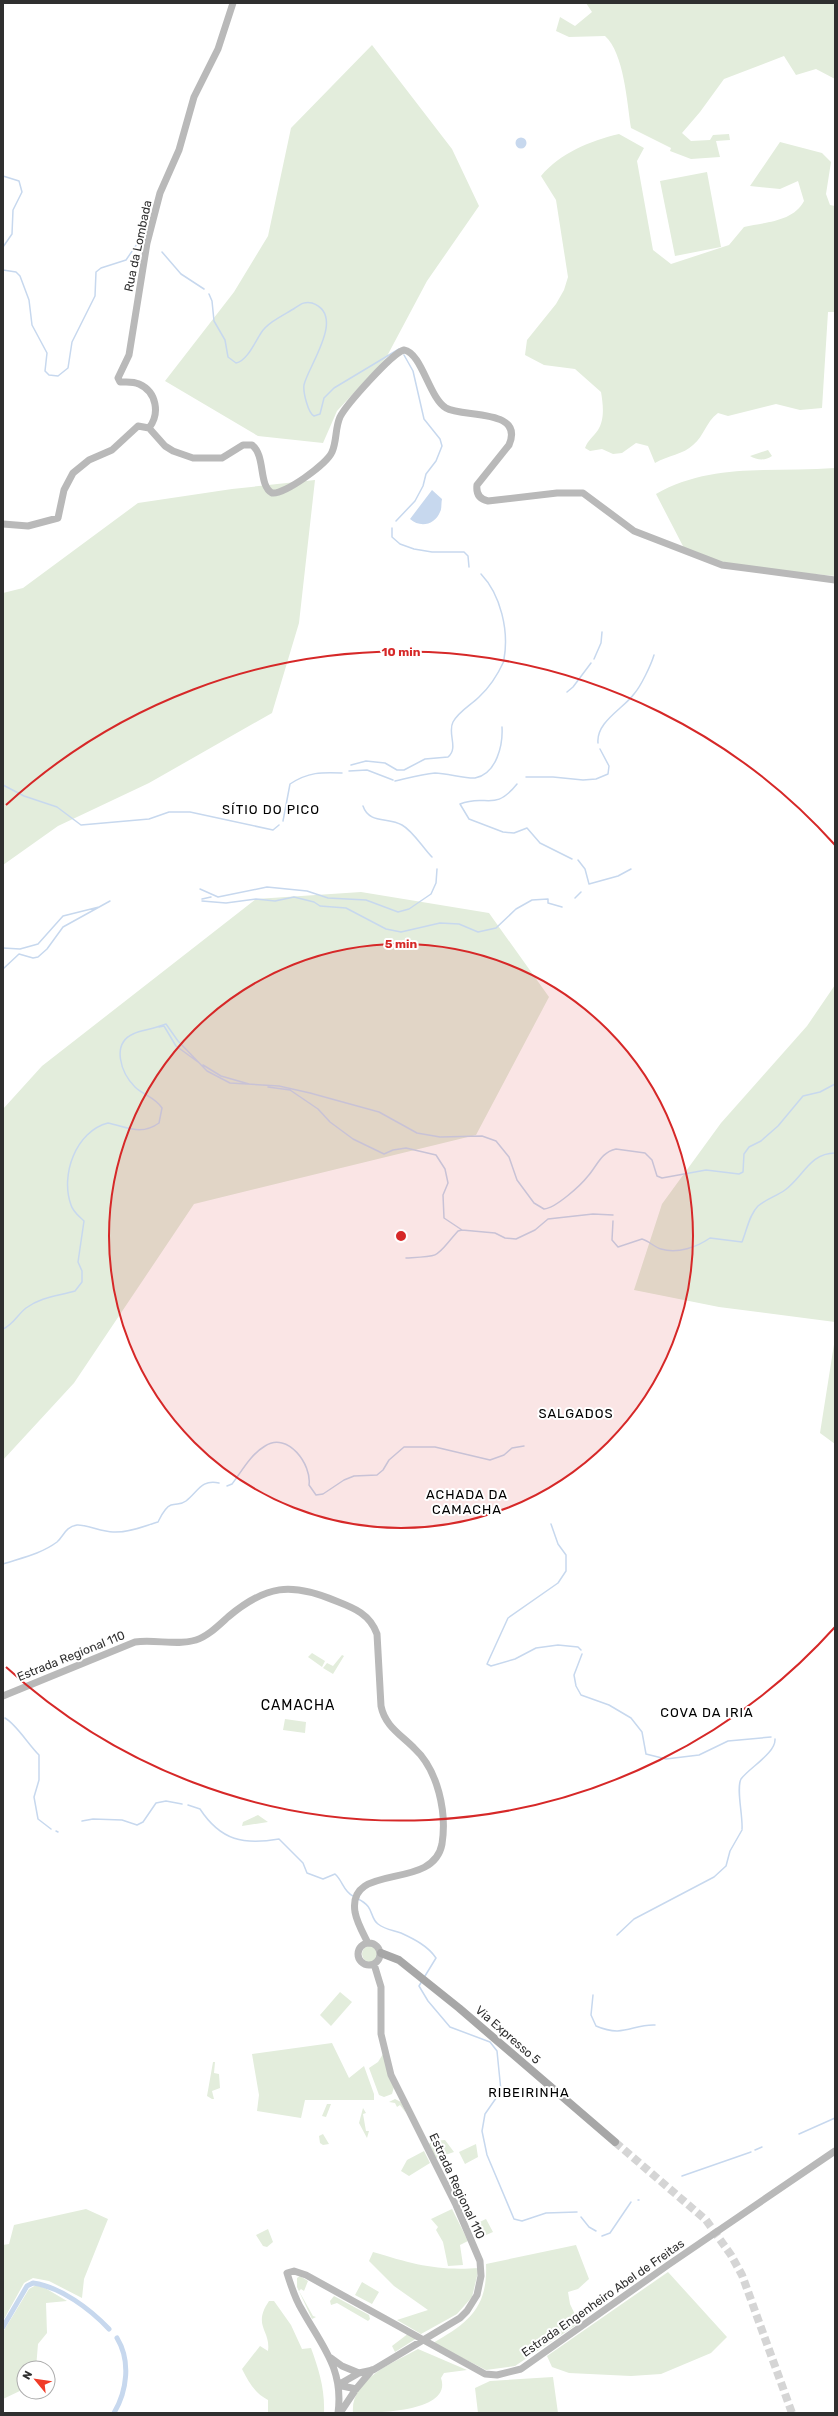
<svg xmlns="http://www.w3.org/2000/svg" width="838" height="2416" font-family="Rubik,sans-serif">
	<rect width="100%" height="100%" fill="#fff"/>
	<path fill="#e3eddc" d="M586,3H835V79L816,69L796,75L784,56L724,79L700,112L682,133L691,141L710,140L713,135L729,134L730,140L716,141L720,157L691,159L670,151L671,148L631,128C627,102 624,53 605,36L569,37L556,31L560,17L575,26L592,12Z
		M372,45L452,149L479,206L427,281L386,358L337,411L323,443L258,436L165,381L234,292L268,236L291,128Z
		M619,134L644,148L637,161L653,250L671,264L729,245L744,227C765,222 793,222 804,201L798,181L780,189L750,186L780,142L822,153L831,162L826,194L830,205L835,206V312H828L822,408L800,410L776,404L728,416L718,413C705,423 705,435 693,445C684,454 667,456 655,463L648,446L636,443L622,453L613,454L602,449L590,451L585,448C588,440 593,437 598,430C605,419 603,404 601,392L575,369L544,365L525,355L527,340L556,304L564,290L568,277L556,200L541,176C560,153 590,141 619,134Z
		M707,172L721,247L675,256L660,181Z
		M768,450L772,456C765,461 757,460 750,456Z
		M835,468V576L722,565L685,550L656,494C712,462 774,473 835,468Z
		M315,480L299,623L272,713L149,783L58,826L3,865V593L23,588L138,503L232,489Z
		M361,892L489,913L549,997L476,1135L194,1204L74,1383L3,1460V1109L42,1066L256,899Z
		M835,985V1322L719,1307L634,1290L662,1204L721,1123L807,1026Z
		M835,1338V1444L820,1433Z
		M312,1653L325,1661L322,1667L308,1657Z
		M342,1655L344,1656L333,1674L323,1668L327,1663L333,1666Z
		M285,1719L306,1722L305,1733L283,1730Z
		M258,1815L268,1822L242,1826L243,1822Z
		M362 1954a8 8 0 1 1 16 0a8 8 0 1 1-16 0Z
		M340,1992L352,2002L331,2026L320,2015Z
		M332,2043L349,2078L364,2066L374,2094V2100H305L301,2118L257,2111L259,2095L252,2054Z
		M383,2054L394,2087L392,2094L384,2097L379,2095L369,2068L378,2062Z
		M213,2062H215L214,2073L219,2074L220,2088L212,2091L214,2099H212L207,2096Z
		M395,2099L401,2102L406,2113L400,2105L397,2107L395,2103L389,2102Z
		M327,2104H331L326,2117L322,2116Z
		M363,2108L366,2113L363,2114L366,2131H369L367,2138L359,2123Z
		M323,2134L329,2144L323,2145L320,2143L319,2136Z
		M445,2140L454,2152L436,2158L429,2144L432,2141Z
		M476,2144L478,2157L465,2164L459,2152Z
		M424,2151L430,2163L409,2176L401,2171L407,2160Z
		M86,2209L108,2219L84,2279L82,2298L49,2281L33,2278L24,2283L3,2321V2245L9,2244L14,2225Z
		M452,2209L468,2241L460,2245L463,2265L448,2266L443,2242L436,2230L438,2227L431,2219Z
		M486,2219L493,2232L477,2239L471,2226Z
		M268,2229L273,2242L267,2247L263,2246L256,2235Z
		M576,2245L589,2279L578,2289L568,2292L570,2304L579,2323L515,2366L486,2370L433,2343C468,2323 488,2308 486,2264Z
		M373,2252C413,2264 436,2271 479,2268L472,2297L457,2314L421,2334L397,2320L428,2310L394,2286L369,2261Z
		M668,2272L727,2337L711,2353L661,2374L631,2376L569,2373L552,2367L547,2356Z
		M300,2276L308,2281L304,2291L301,2289L299,2291L313,2316L316,2317L312,2319L297,2287V2278Z
		M362,2282L379,2292L372,2304L355,2295Z
		M36,2285L45,2288L67,2301L46,2303L47,2333L38,2344L36,2368H24V2389L3,2399V2332L29,2289Z
		M334,2296L369,2315L370,2319L368,2321L337,2303L331,2305L330,2301Z
		M269,2301H274L291,2325L302,2349L311,2348C319,2370 325,2389 324,2413H268V2400C255,2393 249,2383 242,2369L260,2346L268,2351C271,2330 252,2326 269,2301Z
		M409,2333L417,2338L395,2352L392,2346Z
		M418,2349L467,2370L444,2373L441,2378C453,2413 373,2413 353,2413C350,2379 393,2363 418,2349Z
		M553,2377L558,2413H478L475,2388L490,2381Z"/>
	<path fill="#c7d8ee" d="M515.5 143a5.5 5.5 0 1 1 11 0a5.5 5.5 0 1 1-11 0Z
		M432,490L442,499C441,503 442,509 440,512C435,525 420,528 410,519Z"/>
	<g fill="none" stroke-linecap="round" stroke-linejoin="round">
		<path stroke="#c7d8ee" stroke-width="1.5" d="M3,176L19,181L22,192L13,210L12,234L3,247
			M162,252L181,274L204,289
			M3,270L16,272L20,276L29,300L32,325L47,353L45,371L49,375L58,376L68,368L72,342L95,296L96,272L101,268L126,260L137,244H145
			M209,294L212,301L214,321L225,340L228,357L236,363C247,361 255,342 261,333C268,322 284,315 295,308C301,304 305,301 312,303C347,315 308,366 304,385C303,392 308,413 314,416L320,414L324,398L334,388L399,349
			M396,521L415,501L423,486L426,474L436,461L442,446L440,439L424,419L413,371L404,355
			M392,528V537L400,544L414,549L432,552H464L468,556L469,567
			M481,574C501,595 509,631 504,659
			M594,659L601,643L602,632
			M567,692L573,687L591,663
			M598,743C596,722 623,709 634,694C641,686 651,665 654,655
			M351,765L366,761L385,763L397,770H404L425,759L448,757C459,748 447,733 453,722C459,711 471,705 479,697C490,687 498,674 504,661
			M349,771L367,770L393,780
			M526,777H553L583,780L596,779L608,774L609,766L600,749
			M395,781C408,778 422,774 435,773C446,773 467,779 475,778C497,774 503,744 502,727
			M517,784C494,813 486,793 460,804L469,819L503,832L514,833L527,828L540,843L572,859
			M3,785L24,796L57,807L81,825L149,819L169,812H190L273,830L279,825
			M363,806C369,824 388,817 402,825C413,831 423,848 432,857
			M283,821L290,784C308,772 322,772 342,773
			M578,860L585,869L589,884
			M589,884L618,876L631,869
			M200,889L218,897L267,887L307,891L328,898L366,900L398,912L409,909L431,894L436,883L437,869
			M575,898L581,892
			M202,899L211,897
			M202,901L226,903L256,899L275,901L294,897L314,902L320,906L346,908L386,929L401,932L440,923L459,924L478,932L496,928L516,909L532,900L548,899V903L562,907
			M3,948L20,949L38,944L63,916L99,907
			M3,969L19,954L33,958L38,957L47,949L63,927L110,901
			M159,1027L164,1026L176,1046L198,1062
			M203,1065L221,1076L249,1084
			M268,1087L290,1090L318,1109L330,1122L353,1139L384,1154L393,1150L406,1148L436,1155L445,1169L448,1183L443,1195L444,1218L462,1230L495,1233L505,1238L516,1239L535,1230L548,1219L593,1214L613,1215
			M613,1221L612,1240L618,1247L642,1239C649,1241 654,1247 661,1249C678,1254 697,1247 710,1238L742,1242C747,1230 749,1215 758,1206C766,1199 777,1196 785,1190C803,1177 810,1153 835,1153
			M406,1258C443,1256 434,1258 458,1231L462,1230
			M3,1329C13,1325 18,1314 26,1308C41,1297 58,1296 75,1291L82,1282V1271L78,1262L84,1221C79,1216 73,1212 71,1205C60,1175 76,1131 108,1123C127,1127 141,1136 159,1123L162,1108C155,1097 143,1095 135,1087C121,1073 111,1044 133,1034C141,1030 149,1030 157,1027C161,1026 162,1025 166,1024L178,1041L207,1071L230,1083L279,1086L310,1093L379,1112L417,1133L440,1137L482,1136L496,1141L509,1157L517,1180L534,1203L544,1209C556,1208 581,1185 588,1176C597,1166 601,1152 616,1149L645,1153L652,1160L657,1176L662,1178L706,1170L739,1174L743,1172L744,1154L749,1147L761,1141L778,1126L803,1096L820,1092L835,1084
			M227,1486L232,1484C242,1471 250,1455 265,1446C288,1431 312,1465 309,1485L316,1495L323,1494L344,1480L354,1476L377,1475L383,1470L389,1460L404,1447H435L490,1460L504,1455L512,1448L524,1446
			M551,1524L558,1544L566,1555V1571L558,1583L508,1618L487,1664L491,1666L515,1659L536,1648L558,1645L578,1647L581,1650
			M3,1564C21,1558 41,1554 57,1542C64,1536 65,1527 77,1525C84,1524 103,1532 113,1532C128,1533 144,1526 158,1522C161,1516 165,1507 171,1505C177,1503 181,1505 186,1501C198,1492 201,1479 219,1483
			M582,1654L574,1675L576,1686L581,1695L609,1705L631,1718L642,1732L646,1754L666,1759L699,1755L728,1741L771,1737
			M5,1718C16,1724 28,1744 39,1755V1780L34,1797L38,1819L51,1829
			M188,1805L200,1809C221,1841 244,1845 279,1839L303,1863L307,1873L323,1879L335,1874C343,1881 343,1891 353,1896
			M82,1821L93,1819L122,1820L137,1825L143,1822L156,1803L166,1801L182,1804
			M742,1829C743,1816 736,1788 741,1779C749,1768 776,1753 775,1739
			M56,1831L58,1832
			M358,1899C375,1907 369,1917 378,1924C386,1930 393,1930 401,1933C414,1939 428,1946 436,1958L425,1976
			M617,1935L634,1919L714,1877L726,1866L730,1851L742,1830
			M422,1981L419,1986L428,2001L450,2027L490,2042L497,2051L501,2091L485,2114L482,2131L487,2155L514,2219L522,2221L546,2213L577,2212
			M593,1995L591,2015L596,2026C624,2038 632,2024 655,2025
			M799,2134L835,2118
			M755,2150L762,2147
			M682,2176L751,2152
			M638,2200H639
			M581,2217L589,2227L596,2231
			M602,2236L610,2233L631,2202"/>
		<path stroke="#c7d8ee" stroke-width="5" d="M3,2327L27,2286L33,2283C61,2287 90,2309 109,2329
			M114,2413C127,2391 131,2361 117,2338"/>
		<path stroke="#d5d5d5" stroke-width="8" stroke-dasharray="8 4" stroke-linecap="butt" d="M615,2142L706,2220L731,2255L742,2275L792,2413"/>
		<path stroke="#b9b9b9" stroke-width="7" d="M149,428C160,414 157,392 139,384C133,381 126,382 120,382L118,378L129,355L147,243L160,193L179,150L194,97L218,49L233,3
			M3,524L28,526L58,518L64,490L73,473L89,460L112,450L138,426L149,428L165,446L173,451L193,458H222L243,445H252C266,456 258,485 272,493C284,495 327,464 332,452C337,441 335,428 340,417C346,405 392,353 404,350C422,353 429,398 446,408C462,418 525,408 509,445L477,485C476,493 479,499 488,501L557,493H583L634,531L722,565L835,580
			M3,1696L135,1642C155,1639 177,1646 196,1640C208,1636 218,1626 228,1617C266,1585 291,1582 336,1601C354,1608 370,1614 377,1634L381,1706C385,1726 400,1734 414,1748C438,1770 447,1812 442,1844C433,1892 347,1861 355,1912C357,1923 363,1933 368,1943
			M358 1954a11 11 0 1 1 22 0a11 11 0 1 1-22 0Z
			M331,2358L342,2366L359,2373
			M338,2385L359,2373L373,2370L460,2318L467,2311L477,2295L481,2276L480,2261L456,2205L391,2075L381,2034V1987L374,1964
			M338,2385L356,2389
			M338,2413C344,2369 322,2346 302,2310C295,2299 291,2286 287,2273L294,2271L306,2275L485,2374L497,2375L521,2369L668,2265L835,2151
			M340,2413L356,2389L372,2370"/>
		<path stroke="#a7a7a7" stroke-width="8" d="M381,1953L399,1960L459,2008L615,2142"/>
	</g>
	<circle cx="401" cy="1236" r="292" fill="#d62828" fill-opacity=".12"/>
	<g fill="none" stroke="#d62828" stroke-width="2">
		<circle cx="401" cy="1236" r="292"/>
		<path d="M835 1627A584 584 0 0 1 6 1667M6 805A584 584 0 0 1 835 845"/>
	</g>
	<g text-anchor="middle" dominant-baseline="central" stroke-width="4" stroke-linejoin="round" paint-order="stroke">
		<g font-size="12" fill="#2f2f2f" stroke="#fff">
			<text transform="translate(138 246) rotate(-78)">Rua da Lombada</text>
			<text transform="translate(71 1656) rotate(-22)">Estrada Regional 110</text>
			<text transform="translate(508 2035) rotate(41)">Via Expresso 5</text>
			<text transform="translate(457 2186) rotate(65)">Estrada Regional 110</text>
			<text transform="translate(603 2298) rotate(-35)">Estrada Engenheiro Abel de Freitas</text>
		</g>
		<g font-size="13" letter-spacing="1" fill="#000" stroke="#fff">
			<text x="271" y="809">SÍTIO DO PICO</text>
			<text x="576" y="1413">SALGADOS</text>
			<text x="467" y="1494">ACHADA DA<tspan x="467" dy="15">CAMACHA</tspan></text>
			<text x="707" y="1712">COVA DA IRIA</text>
			<text x="529" y="2092">RIBEIRINHA</text>
		</g>
		<g font-size="14" letter-spacing="1" fill="#000" stroke="#fff">
			<text x="298" y="1705">CAMACHA</text>
		</g>
	</g>
	<circle cx="401" cy="1236" r="6" fill="#d62828" stroke="#fff" stroke-width="2"/>
	<g font-size="12" text-anchor="middle" font-weight="bold" fill="#d62828" stroke="#fff" stroke-width="4" stroke-linejoin="round" paint-order="stroke">
		<text x="401" y="656">10 min</text>
		<text x="401" y="948">5 min</text>
	</g>
	<rect width="838" height="2416" fill="none" stroke="#2f2f2f" stroke-width="8"/>
	<g transform="translate(36 2380) rotate(299)"><circle r="19" fill="#ffffff" stroke="#acacac"/>
	<path d="M0-3L7 15L0 10L-7 15Z" fill="#f03b27"/>
	<text y="-6" font-size="11" font-weight="bold" text-anchor="middle" fill="#2f2f2f">N</text>
	</g>
</svg>
